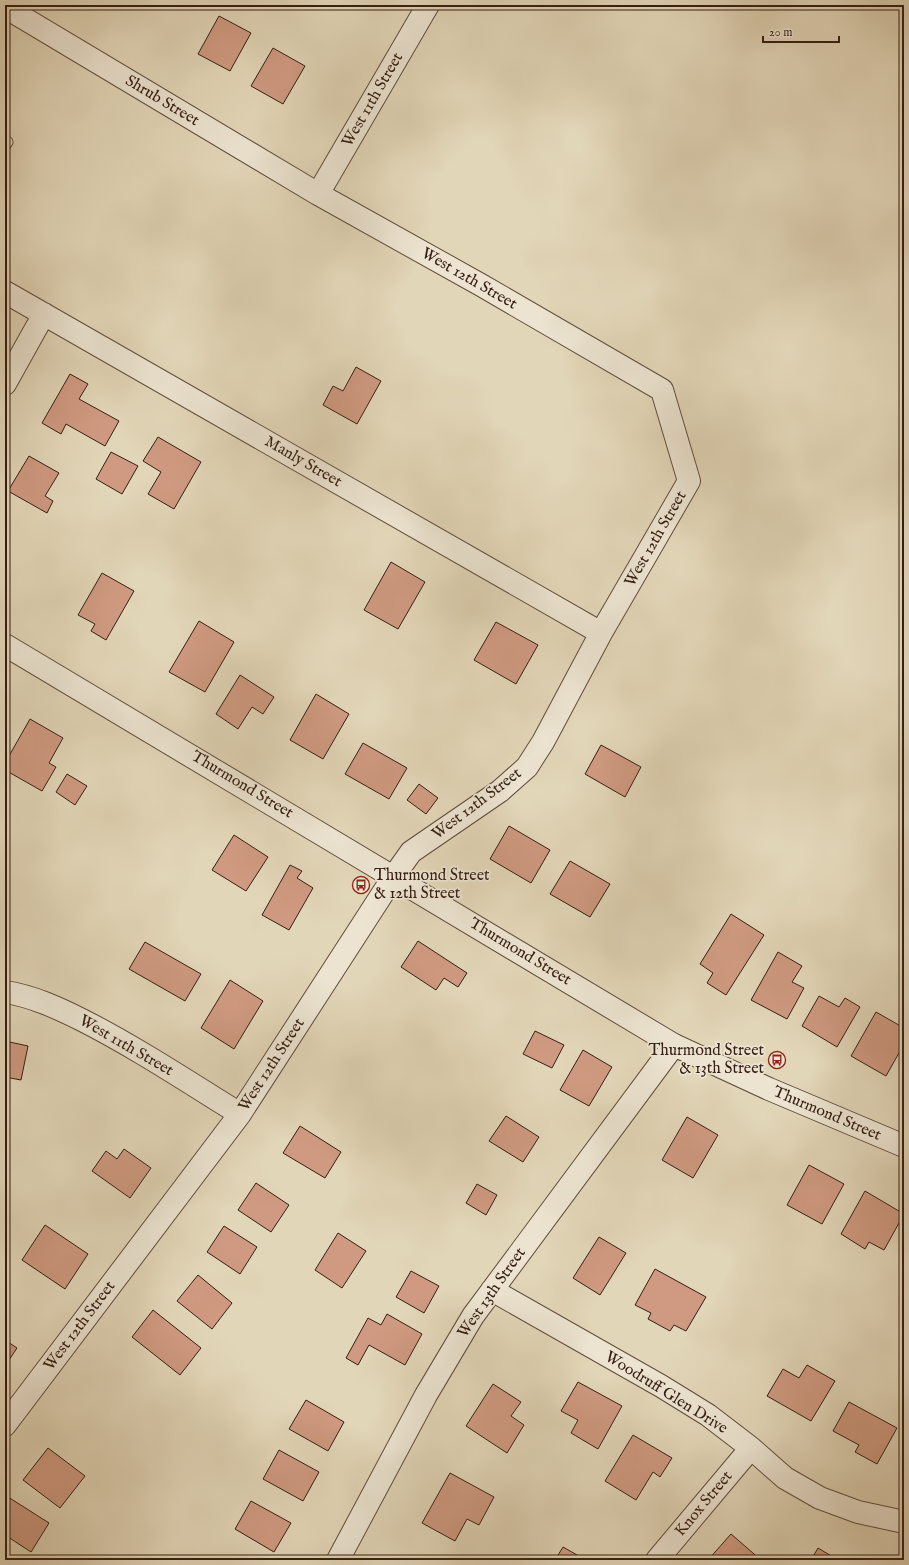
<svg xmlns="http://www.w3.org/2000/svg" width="909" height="1565" font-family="'IM FELL English',serif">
	<rect width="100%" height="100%" fill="#e2d6b8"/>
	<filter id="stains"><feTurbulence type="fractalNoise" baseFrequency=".005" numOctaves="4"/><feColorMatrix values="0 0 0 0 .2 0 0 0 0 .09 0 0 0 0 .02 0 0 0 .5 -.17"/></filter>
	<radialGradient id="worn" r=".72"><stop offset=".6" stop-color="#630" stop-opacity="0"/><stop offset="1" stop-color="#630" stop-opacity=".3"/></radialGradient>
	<path fill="#cf9a81" stroke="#351e13" d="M219,16L251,33L230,71L198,54Z
		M273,48L305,66L283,104L251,86Z
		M356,367L381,381L357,424L323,405L333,386L343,391Z
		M70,374L88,384L79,399L119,421L105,446L66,424L61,434L42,423Z
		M158,437L201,462L174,509L148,494L161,472L143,461Z
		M111,452L138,466L122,494L96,479Z
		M29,456L59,473L45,496L53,501L47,513L8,491Z
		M391,562L425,582L398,629L364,610Z
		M102,573L134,591L106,640L91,631L95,624L78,615Z
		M199,621L234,642L205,692L169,672Z
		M496,622L538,645L516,684L474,660Z
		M240,675L274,697L263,714L252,707L238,729L216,714Z
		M316,694L349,714L323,759L290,740Z
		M30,719L63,738L49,763L56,767L42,791L5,770V763Z
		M363,743L407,768L389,799L345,774Z
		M601,745L641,767L625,797L585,774Z
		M67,774L87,786L75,805L56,792Z
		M419,784L438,798L426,814L407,800Z
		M509,826L550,850L531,883L490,859Z
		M234,835L268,857L246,891L212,870Z
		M570,861L610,884L590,917L550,894Z
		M290,865L302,871L297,878L313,888L289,930L262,915Z
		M731,914L764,935L726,995L707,983L713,973L700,964Z
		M418,941L467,973L458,987L444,978L436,990L401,967Z
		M145,942L201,974L185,1001L129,969Z
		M778,952L802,966L792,982L804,988L787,1019L751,1000Z
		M230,980L263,1001L234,1049L201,1028Z
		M819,996L839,1007L845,998L860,1007L837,1047L802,1026Z
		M876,1012L904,1028V1044L886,1076L851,1056Z
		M535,1031L564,1045L552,1068L523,1054Z
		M5,1041L28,1046L21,1080L5,1077Z
		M583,1050L612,1067L589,1106L560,1090Z
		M506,1116L539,1137L523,1162L489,1141Z
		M687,1117L718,1135L693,1178L662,1160Z
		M300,1126L341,1152L325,1178L283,1153Z
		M124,1149L151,1168L130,1198L92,1171L106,1151L117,1159Z
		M809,1165L844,1184L822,1224L787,1205Z
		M256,1183L289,1205L271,1232L238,1210Z
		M477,1184L497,1195L486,1215L466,1203Z
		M865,1191L904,1214L884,1250L869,1242L865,1249L841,1234Z
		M45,1225L88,1254L65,1289L22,1260Z
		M224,1226L257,1247L240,1274L207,1252Z
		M338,1233L366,1251L342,1288L315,1270Z
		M599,1237L626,1253L600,1295L573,1278Z
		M655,1269L706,1297L686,1331L674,1325L670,1331L648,1319L651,1313L635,1305Z
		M411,1271L439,1286L424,1313L396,1297Z
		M198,1275L232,1303L212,1329L177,1301Z
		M153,1310L201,1348L180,1375L132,1337Z
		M387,1314L422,1334L405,1365L369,1345L358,1365L346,1358L368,1318L381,1325Z
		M5,1340L17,1348L5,1366Z
		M807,1365L835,1381L811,1421L767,1396L783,1369L799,1378Z
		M578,1382L622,1406L598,1449L571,1433L578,1420L561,1411Z
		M493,1384L521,1402L511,1416L524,1425L507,1453L466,1426Z
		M306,1400L344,1422L328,1451L289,1429Z
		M849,1402L897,1428L877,1464L855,1452L859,1445L833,1431Z
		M633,1435L672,1458L660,1477L653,1472L636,1500L605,1481Z
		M48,1448L85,1476L60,1508L23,1480Z
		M279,1450L319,1472L303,1501L263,1479Z
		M450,1473L494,1497L479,1525L467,1519L455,1541L422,1523Z
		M5,1495L49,1523L31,1552L5,1535Z
		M251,1501L291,1523L274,1552L235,1529Z
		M731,1534L761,1560H708Z
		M563,1547L586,1560H555Z
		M818,1548L838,1560H811Z"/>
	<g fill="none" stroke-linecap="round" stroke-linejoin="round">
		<g stroke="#604c3c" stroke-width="13">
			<path id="service" d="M5,141L7,142L5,145"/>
		</g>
		<g stroke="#604c3c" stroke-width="24">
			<path id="minor" d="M5,7L318,194L481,285L662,390L689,481L601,633L543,742L527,767L500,791L411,852L394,876L240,1114L5,1425
				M318,194L428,5
				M5,292L601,633
				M5,384L44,314
				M5,992C32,996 58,1008 82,1020C137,1048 188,1082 240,1114
				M492,1290L661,1386L708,1415L751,1448L785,1478L820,1498L858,1512L904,1522
				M338,1560L426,1395L473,1316L674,1045
				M657,1560L751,1448"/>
		</g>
		<g stroke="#604c3c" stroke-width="24">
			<path id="tertiary" d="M5,645L674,1045L769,1089L904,1146"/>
		</g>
		<use href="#service" stroke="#ece4d1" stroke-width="11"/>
		<use href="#minor" stroke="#ece4d1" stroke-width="22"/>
		<use href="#tertiary" stroke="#ece4d1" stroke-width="22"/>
	</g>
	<defs>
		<g id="bus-ring" transform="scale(0.9)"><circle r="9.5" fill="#ece4d1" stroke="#8f2418" stroke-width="1.5"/><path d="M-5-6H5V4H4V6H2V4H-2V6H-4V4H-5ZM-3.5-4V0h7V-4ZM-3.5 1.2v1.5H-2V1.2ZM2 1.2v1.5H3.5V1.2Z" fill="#8f2418"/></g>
	</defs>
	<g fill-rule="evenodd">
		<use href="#bus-ring" x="361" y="885"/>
		<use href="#bus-ring" x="777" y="1060"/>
	</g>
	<g text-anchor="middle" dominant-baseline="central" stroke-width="3.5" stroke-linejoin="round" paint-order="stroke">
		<g font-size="16" fill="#351e13" stroke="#ece4d1">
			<text transform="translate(373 100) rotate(-60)">West 11th Street</text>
			<text transform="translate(162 101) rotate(31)">Shrub Street</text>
			<text transform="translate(469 279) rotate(30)">West 12th Street</text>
			<text transform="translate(303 462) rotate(30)">Manly Street</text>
			<text transform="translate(656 539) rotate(-60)">West 12th Street</text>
			<text transform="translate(242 785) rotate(31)">Thurmond Street</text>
			<text transform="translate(477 804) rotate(-37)">West 12th Street</text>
			<text transform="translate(520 952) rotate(31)">Thurmond Street</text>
			<text transform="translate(126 1046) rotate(30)">West 11th Street</text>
			<text transform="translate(272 1065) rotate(-57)">West 12th Street</text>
			<text transform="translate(827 1114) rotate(23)">Thurmond Street</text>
			<text transform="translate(492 1293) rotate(-55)">West 13th Street</text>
			<text transform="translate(80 1326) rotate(-53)">West 12th Street</text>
			<text transform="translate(666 1393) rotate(32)">Woodruff Glen Drive</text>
			<text transform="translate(704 1504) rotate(-50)">Knox Street</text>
		</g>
		<g font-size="16" fill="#351e13" stroke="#ece4d1" text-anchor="start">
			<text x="374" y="876">Thurmond Street<tspan x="374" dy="18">&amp; 12th Street</tspan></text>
			<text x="764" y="1051" text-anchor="end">Thurmond Street<tspan x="764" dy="18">&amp; 13th Street</tspan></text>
		</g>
	</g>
	<rect width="909" height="1565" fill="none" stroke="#e2d6b8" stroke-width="20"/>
	<rect x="6" y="6" width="897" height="1553" fill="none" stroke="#351e13" stroke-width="2"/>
	<rect x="10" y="10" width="889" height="1545" fill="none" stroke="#351e13"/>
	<path d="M763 36v6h76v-6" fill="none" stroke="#351e13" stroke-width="2"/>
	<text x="769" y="36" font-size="12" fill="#351e13" stroke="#ece4d1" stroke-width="3" paint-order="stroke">20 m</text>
	<rect width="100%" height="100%" filter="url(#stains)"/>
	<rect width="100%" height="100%" fill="url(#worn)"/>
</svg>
